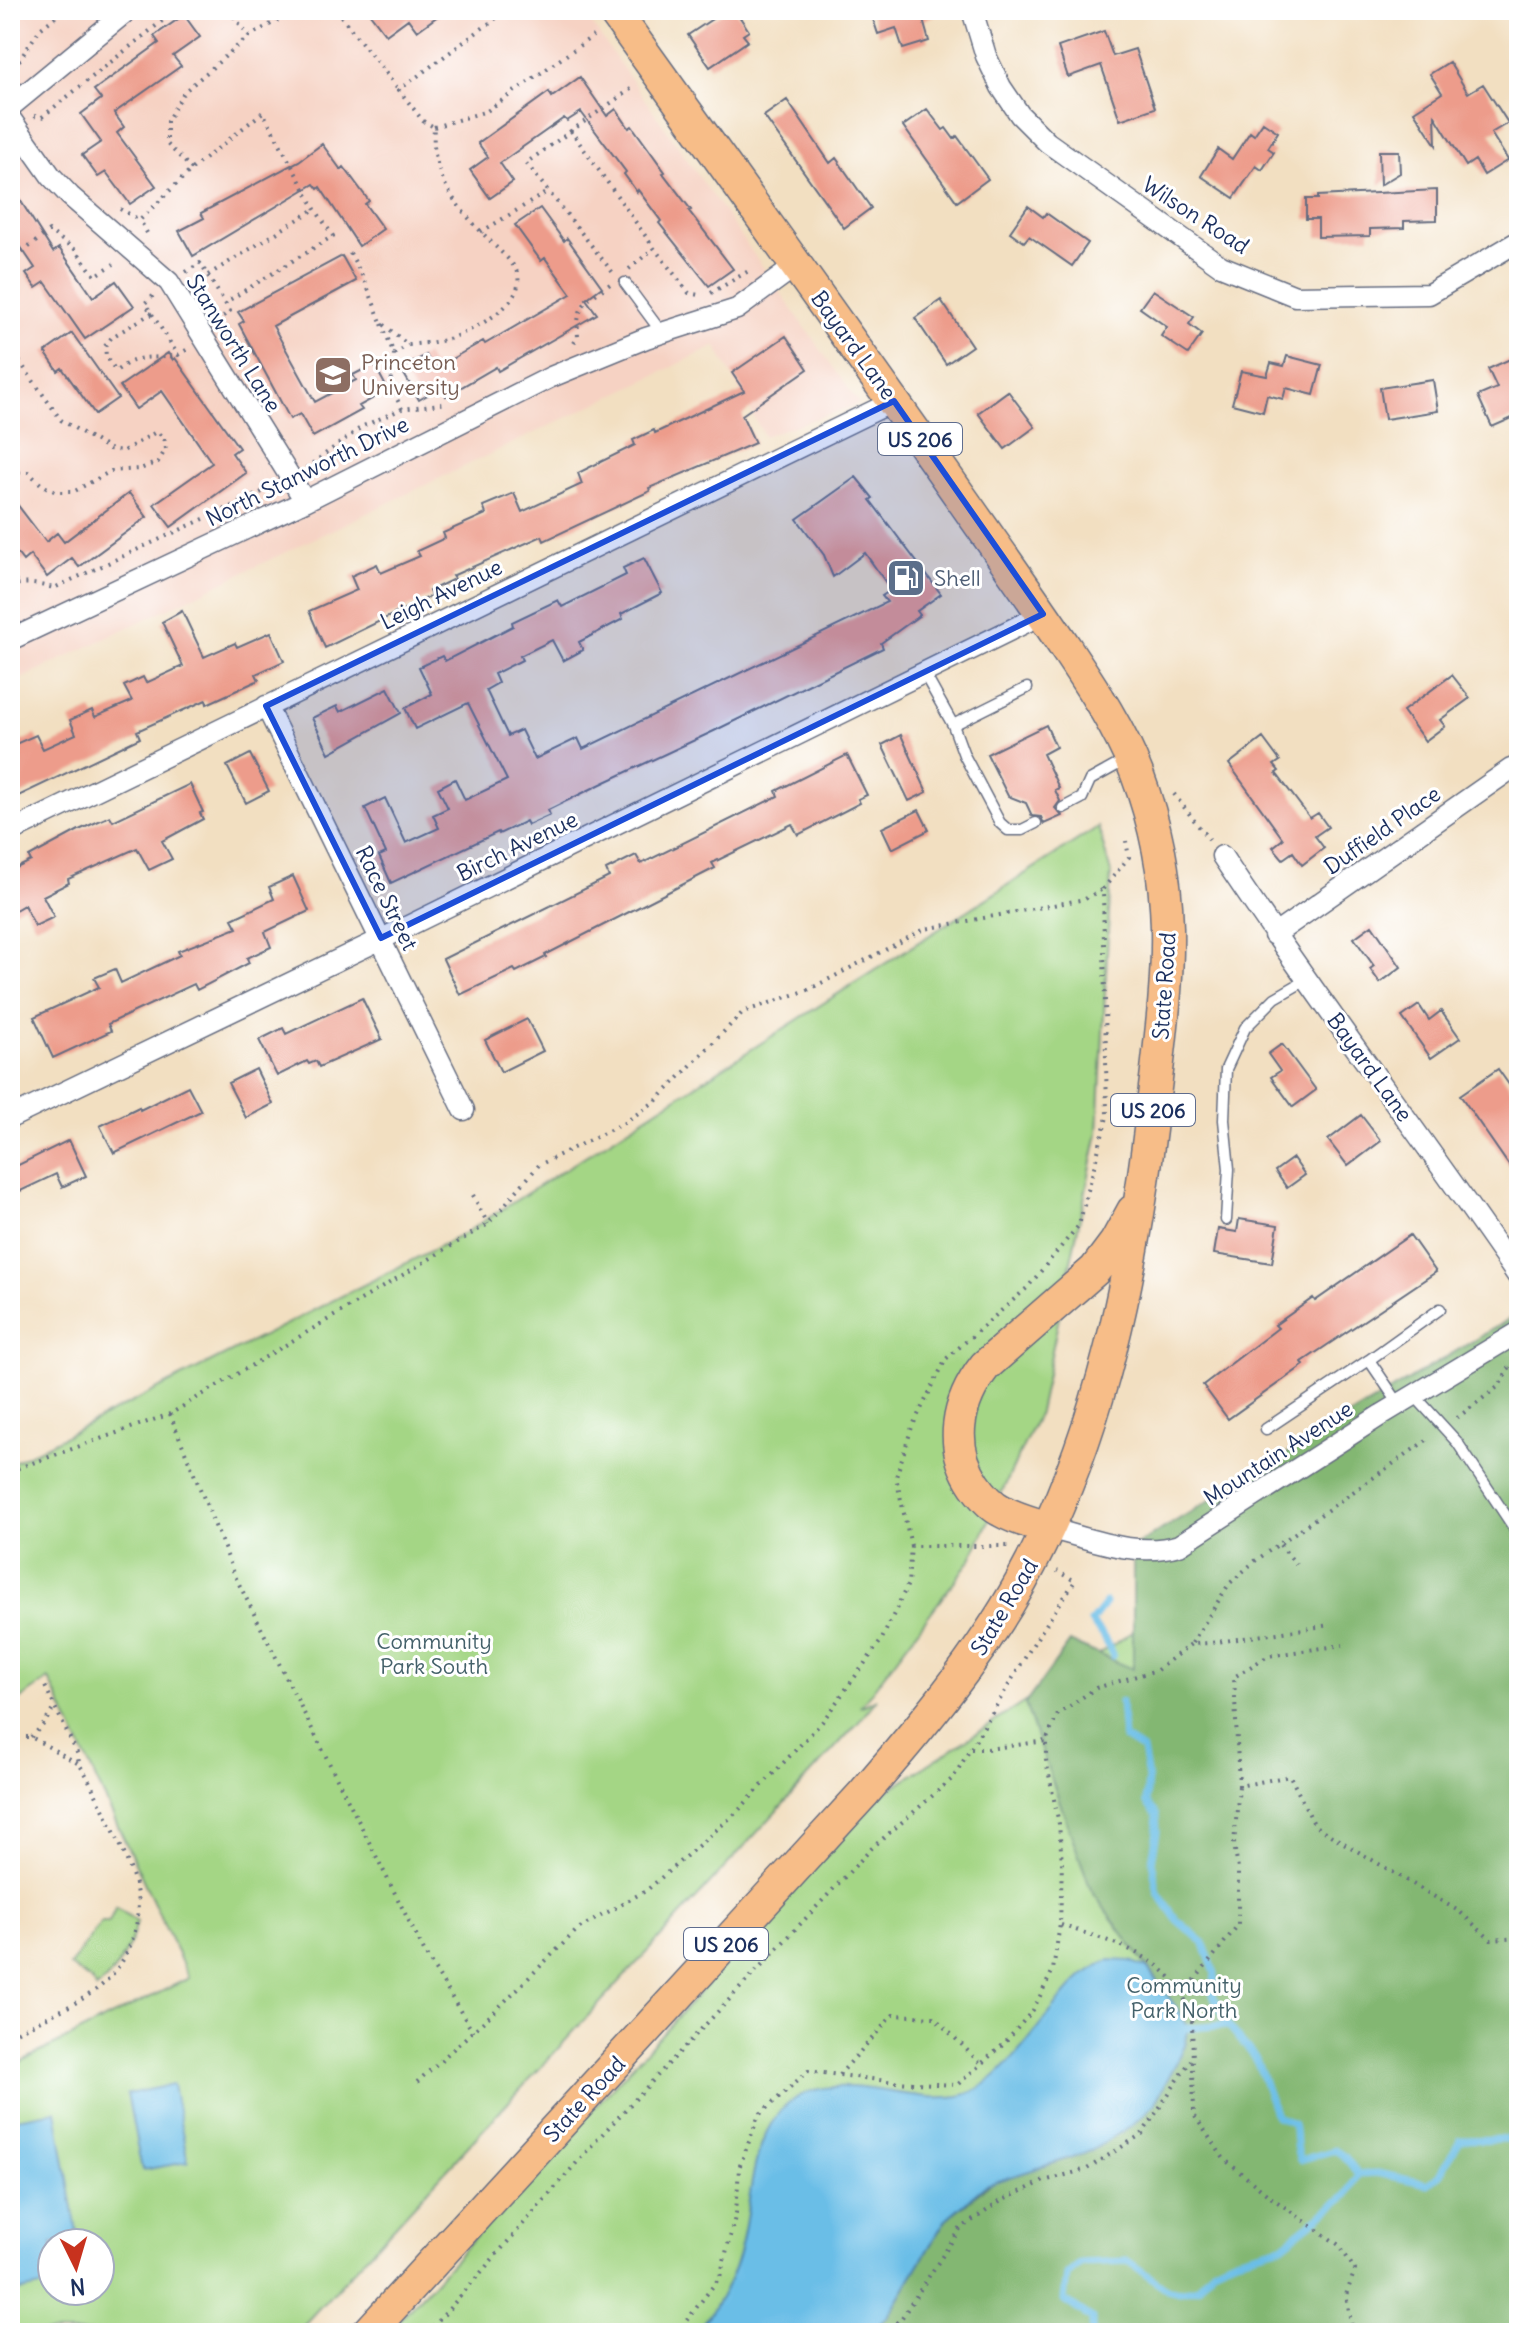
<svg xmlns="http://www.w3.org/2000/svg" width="1529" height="2343" font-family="Delius,sans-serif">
	<rect width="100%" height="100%" fill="#fff"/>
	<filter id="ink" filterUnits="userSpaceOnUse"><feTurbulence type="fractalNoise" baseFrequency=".0125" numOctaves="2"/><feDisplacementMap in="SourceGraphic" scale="16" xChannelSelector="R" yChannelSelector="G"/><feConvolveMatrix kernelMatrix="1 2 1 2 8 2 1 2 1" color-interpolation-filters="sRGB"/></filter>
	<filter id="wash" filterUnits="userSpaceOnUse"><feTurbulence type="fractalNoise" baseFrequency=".006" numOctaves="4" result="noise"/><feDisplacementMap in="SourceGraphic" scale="32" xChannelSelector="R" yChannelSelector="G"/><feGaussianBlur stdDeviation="1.8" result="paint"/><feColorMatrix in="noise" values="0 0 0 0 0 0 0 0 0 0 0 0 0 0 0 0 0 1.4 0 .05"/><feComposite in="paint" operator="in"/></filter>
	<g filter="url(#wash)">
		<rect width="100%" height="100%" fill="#f2dfc1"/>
		<path fill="#f6d2c3" d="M10,10H582L859,404L764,436L716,346L10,684Z"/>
		<path fill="#a4d685" stroke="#608272" stroke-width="2" fill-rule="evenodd" d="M1098,827L1111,873L1098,1133L1039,1412L971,1559L860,1707L877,1699L857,1724L296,2333H219L206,2323L200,2333H10V2067L189,1978L49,1679L10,1706V1464L462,1235ZM52,2243H100V2291H52Z
			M1519,1382V2333H387L881,1795Z
			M116,1907L137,1922C129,1951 119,1969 96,1989L91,1981L70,1966L101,1922H109Z"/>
		<path fill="#83b772" stroke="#4f7368" stroke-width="2" d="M1519,1313V2333H870L888,2316L946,2219L1188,2028L1176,2007L1091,1890L1025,1704L1070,1642L1133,1669V1547Z"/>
		<path fill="#6bbee7" stroke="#4376a2" stroke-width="2" d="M1109,1960L1130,1961L1147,1968L1176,2007L1188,2028L1185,2046L1154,2105L1132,2125L1091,2151L986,2185L946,2219L888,2316L870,2333H696C714,2310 731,2282 739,2253C751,2211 748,2163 771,2124C814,2054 898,2106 958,2096C1008,2088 1048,2002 1088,1972C1094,1967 1102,1964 1109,1960Z
			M173,2085L188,2162L142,2170L127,2094Z
			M56,2111L79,2243H52V2285L10,2293V2119Z"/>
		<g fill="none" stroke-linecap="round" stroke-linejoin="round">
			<path stroke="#6bbee7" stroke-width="7" d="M1106,1603L1091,1622L1105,1639L1113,1656
				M1121,1702L1124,1738L1143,1750L1148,1778L1146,1802L1156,1815L1157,1832L1152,1861L1158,1893L1177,1920L1203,1942L1215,1973L1213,1995L1228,2025L1256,2059L1276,2116L1294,2124C1297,2136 1294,2149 1300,2160L1335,2150L1345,2157L1358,2174
				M1179,2029L1228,2025
				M1092,2333V2319L1064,2300L1067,2275L1081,2263L1128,2261L1167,2289L1180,2292L1198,2288L1214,2268L1236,2258L1282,2246L1346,2196L1358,2174L1377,2173L1428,2184L1440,2175L1460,2140L1507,2139L1519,2134"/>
		</g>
		<g id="blocks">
			<path fill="#ed9c8b" d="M367,10H446L417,31L408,19L386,35Z
				M726,10H735L749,31L743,35L748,41L710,67L688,35Z
				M870,10H940V14L923,20L929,41L903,49L896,28L878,34Z
				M184,15L200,37L173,56L181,66L114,113L124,127L117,133L156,186L130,204L106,172L98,177L82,155L101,142L81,114L101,99L94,90L159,43L154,36Z
				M1104,31L1113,56L1135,49L1155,108L1120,120L1101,65L1068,77L1058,47Z
				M1449,62L1468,93L1483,84L1508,123L1491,133L1508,160L1484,175L1475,160L1466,166L1435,116L1436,145L1414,111L1442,93L1430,74Z
				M580,77L607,116L616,109L629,128L632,126L665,172L663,173L691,210L689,211L733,269L709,286L659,223L661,221L638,190L637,192L624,174L626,172L581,112L567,121L564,118L500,163L513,182L490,198L470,170L488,157L478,143L549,92L552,97Z
				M787,100L830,163L836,158L871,208L844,228L764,116Z
				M927,109L943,130L946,128L954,139L957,136L988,179L957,202L903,126Z
				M1263,122L1278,132L1268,148L1274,152L1262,170L1256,166L1234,198L1201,176L1218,149L1232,159L1250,132L1254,135Z
				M322,144L341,170L344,167L369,201L365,204L383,229L359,246L320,187L318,189L314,184L193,256L179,231L204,218L201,213L299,161Z
				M1379,151H1399L1400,173L1380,185Z
				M10,184L53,252L59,248L93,297L116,281L134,306L85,339L45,282L36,288L26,274L35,268L10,231Z
				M1437,190V220L1404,221V228L1370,229V236L1318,237V219H1306V199H1318V196Z
				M1028,206L1043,217L1046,213L1088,243L1072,266L1029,236L1024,242L1010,232Z
				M540,208L564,241L567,238L602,287L586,299L597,314L498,371L496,367L446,396L441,387L419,400L401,369L426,355L434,369L483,341L485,344L571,294L545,258L541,261L515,225Z
				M342,256L356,281L273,326L315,402L356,380L353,375L374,364L388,390L359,406L362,410L313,437L300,414L290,419L239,324L244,321L238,312Z
				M1153,290L1194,317L1189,324L1202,334L1188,354L1161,336L1167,327L1140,308Z
				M941,300L972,346L946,364L915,318Z
				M72,333L118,398L95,414L62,368L58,371L45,352Z
				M786,336L808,369L742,415L755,443L649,488L650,491L544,541L542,536L452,576L454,579L429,591L431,596L325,648L309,611L357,590L351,576L377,564L381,573L420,556L417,551L445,538L443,533L486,514L483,506L514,493L522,512L582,484L578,473L635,445L633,440L654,430L655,433L744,391L732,373Z
				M168,353L173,360L175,358L239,448L232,453L246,473L171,527L154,504L212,463L162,391L136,409L120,386Z
				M1519,355V415L1492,427L1478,396L1497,388L1488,369Z
				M1287,356L1322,365L1314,395L1286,388L1283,399L1267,395L1263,412L1232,404L1241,371L1267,376L1271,363L1284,366Z
				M1433,380L1438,411L1385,419L1380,388Z
				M1008,391L1035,427L1005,449L978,413Z
				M856,477L873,498L870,500L941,594L917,611L920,615L881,643L883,648L714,731L601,784L548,810L550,815L528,825L526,821L499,834L498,832L391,883L379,856L386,853L365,808L385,798L406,843L439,828L433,815L448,808L438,788L455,779L465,800L507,780L468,703L415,729L405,708L432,694L419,667L442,656L445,661L513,626L512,622L558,600L562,607L626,575L623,568L644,558L662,593L621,614L623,619L579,642L583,650L563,661L552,640L520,656L522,660L494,674L498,683L486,690L508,736L521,730L535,759L578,738L583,749L887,602L882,596L891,590L865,553L833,577L824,555L797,519Z
				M129,493L147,517L79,567L72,558L47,577L30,555L23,561L10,544V495L46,542L57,533L64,542Z
				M182,611L204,657L235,643L237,647L271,632L284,661L256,674L259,680L207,704L206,700L137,731L140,738L10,800V757L17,754L13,745L36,735L43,749L76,734L70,720L92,710L95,717L132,701L124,686L143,677L146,683L183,666L162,622Z
				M1452,675L1470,698L1440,720L1445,726L1425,741L1403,711Z
				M388,688L401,713L329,753L312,718L337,706L340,712Z
				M1046,725L1056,747L1043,754L1059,788L1055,790L1060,801L1055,808L1062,816L1044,824L1041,817L1032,816L1026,803L1008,796L987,754Z
				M901,735L927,792L909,801L882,745Z
				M1263,738L1280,761L1274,765L1279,771L1276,773L1310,818L1318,813L1328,827L1315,836L1324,848L1302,865L1293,852L1283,859L1273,847L1283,839L1229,764Z
				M250,754L269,791L246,803L227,766Z
				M847,755L867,795L858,799L860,803L798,835L792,824L712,863L715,868L545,955L546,957L516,972L514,969L460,995L443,959L609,877L606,870L636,855L641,864L778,796L776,791Z
				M190,784L203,812L200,813L203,819L162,841L172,859L149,870L137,848L68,879L69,883L43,896L54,917L35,926L24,905L10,913V871L31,861L29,857L79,830L110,816L113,821Z
				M919,810L929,830L892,849L882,828Z
				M293,876L309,911L265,932L271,947L247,958L249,963L197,990L194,984L108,1024L111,1031L53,1058L34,1017L99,987L94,978L115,969L121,983L180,955L178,951L237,928L232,919L274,899L269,887Z
				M1372,925L1401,967L1380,983L1370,969L1374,966L1354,938Z
				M362,998L382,1039L319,1067L316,1061L309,1064L307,1061L277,1076L259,1040L283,1028L286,1034Z
				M1419,1005L1429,1020L1441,1011L1460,1038L1431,1058L1402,1017Z
				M527,1019L543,1051L501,1072L485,1040Z
				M1282,1044L1316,1090L1293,1107L1271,1077L1280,1071L1268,1054Z
				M256,1069L273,1104L246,1118L228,1083Z
				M1498,1069L1519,1099V1180L1460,1095Z
				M188,1086L201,1111L114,1153L100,1126L139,1107L140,1110Z
				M1361,1115L1381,1141L1348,1166L1328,1140Z
				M69,1140L86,1176L62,1187L56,1174L10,1196V1169Z
				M1293,1158L1305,1175L1287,1188L1275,1171Z
				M1239,1219L1278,1225L1272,1263L1214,1254L1218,1229L1237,1232Z
				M1410,1235L1436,1272L1302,1362L1304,1365L1228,1419L1203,1385L1278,1328L1275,1325L1313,1298L1315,1301Z"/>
		</g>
	</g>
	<g filter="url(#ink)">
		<use href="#blocks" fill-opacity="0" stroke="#666d81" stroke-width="2"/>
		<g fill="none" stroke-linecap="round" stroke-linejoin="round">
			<g stroke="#666d81" stroke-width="13">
				<path id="service" d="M625,283L662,333
					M924,673L953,725L1027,688
					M953,725L964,755L1000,823L1008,830H1022L1036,823
					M1063,808L1082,798L1090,780L1126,760
					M1226,1220L1229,1169L1224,1120L1226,1069L1245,1028L1275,998L1306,980
					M1369,1360L1440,1309
					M1414,1395L1457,1442L1516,1531
					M1266,1429L1369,1360L1399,1404"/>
			</g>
			<g stroke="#666d81" stroke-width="23">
				<path id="minor" d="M972,10L986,56L1001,87L1020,115L1047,142L1221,266L1295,296L1429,294L1519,241
					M10,107L128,10
					M10,118L51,176L70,196L169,282L305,501
					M10,640L305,501L551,377L646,338L737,309L797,265
					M266,706L464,1110
					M10,832L894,401
					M1222,856C1317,1000 1422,1136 1519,1278
					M1274,935L1511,769L1519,766
					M10,1118L396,932L1043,614
					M1048,1528C1092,1539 1135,1558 1179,1545L1381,1415L1519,1332"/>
			</g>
			<g stroke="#666d81" stroke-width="35">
				<path id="trunk" d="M1048,1528C1033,1523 1016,1519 1002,1511C991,1506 982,1495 975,1485C948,1446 957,1402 985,1366L1095,1270L1116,1242L1133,1211
					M368,2333L863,1794C921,1727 977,1661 1021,1582C1102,1436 1134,1269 1153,1105C1167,983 1182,893 1137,774C1120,729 1093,689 1067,650C1033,599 997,549 962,499C847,335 730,173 613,10"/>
			</g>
			<path stroke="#666d81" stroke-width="4" stroke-dasharray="2 6" stroke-linecap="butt" d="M229,10L249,36L297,10
				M336,10L399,90
				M10,74L40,29L64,10
				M631,89L571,131L654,248L689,293L703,296
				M34,116L42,117L176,10
				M434,127L487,111L593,36
				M571,131L526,163L614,274
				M192,169L263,112L315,209L333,236L226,302
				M120,209L140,220
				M481,232L547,192
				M147,233L140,220L192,169L167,144V121L184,92L249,36
				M350,253L365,281L381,322L408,345C422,343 438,343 451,338C473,330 524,305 518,276C516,265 504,255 496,247C461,211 430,181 434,127L423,121L399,90L507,10
				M10,262L49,231L76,250L95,276L114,264
				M629,269L653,249
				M186,272L200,263L230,311L217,322
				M208,275L315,209
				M711,293L752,269
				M153,296L145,303L178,355L188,349
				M152,313L112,337L105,346L106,356L116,371C142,351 151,361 178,355
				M382,324L394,354L391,387L402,409
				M574,343L578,337C576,304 585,302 610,284
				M10,348L61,420L109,449L123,451L156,432L164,437L166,449L158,462L140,469L111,471L73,492H56L42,485L28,472L10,473
				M394,354L408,345
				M306,468L363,426L402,409L448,403
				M10,574L17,583
				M10,587C23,580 40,585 54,588L273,487
				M1174,794L1210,841
				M473,1195L488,1224
				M170,1414L236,1578L427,1957L473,2032
				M1457,1418L1499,1386L1512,1363
				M10,1471L170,1414L488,1224L539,1165L624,1123L657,1100L743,1012L808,990L925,929L1085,899L1103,889
				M1280,1545L1296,1564
				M911,1546L896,1477L912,1427L946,1359L1027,1288L1079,1225L1107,1117L1103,889L1129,857L1126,841
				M1192,1643L1229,1584L1255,1561L1431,1437
				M10,1737H31L79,1764
				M31,1737L44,1724L55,1706
				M971,1749H987L1046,1741
				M1239,1786L1234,1677L1268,1656L1343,1645
				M1061,1925C1106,1941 1158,1951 1183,1995
				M10,2035C37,2021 68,2009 93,1992C125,1970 144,1928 136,1889C130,1858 101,1807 87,1776L79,1764L78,1755L43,1682
				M839,2075L893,2015L934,2017L981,2064
				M417,2082L494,2012L578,1929L647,1890L737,1812L822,1722L881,1641L908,1584L911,1546H1010
				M428,2333L593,2144L872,1848L953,1778L1035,1641L1075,1581L1057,1571
				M677,2333L720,2277L736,2213L739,2168L759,2115L808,2071L895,2082L957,2085L1004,2044L1033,2010L1053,1970L1060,1924L1062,1863L1059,1824L1046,1760V1741L1058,1714L1096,1688L1157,1670L1191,1644L1211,1643L1330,1625
				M884,2333L901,2319L960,2229L1001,2201L1044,2181L1087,2169L1142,2134L1191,2060
				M1353,2333L1346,2295L1355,2270L1339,2245L1269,2196L1224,2159L1194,2115L1192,2016L1183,1995L1238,1925V1869L1234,1844L1239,1786L1290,1776L1315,1826L1460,1912L1491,1940L1519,1938"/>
			<use href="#service" stroke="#fff" stroke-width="10"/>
			<use href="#minor" stroke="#fff" stroke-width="20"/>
			<use href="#trunk" stroke="#f7bd88" stroke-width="32"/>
		</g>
	</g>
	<path fill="#1d4ed8" fill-opacity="0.2" stroke="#1d4ed8" stroke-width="6" stroke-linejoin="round" d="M894,401L1043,614L381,938L266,706Z"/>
	<defs>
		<g id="university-square" transform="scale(2)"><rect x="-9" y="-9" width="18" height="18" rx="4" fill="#8d6e63" stroke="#fff"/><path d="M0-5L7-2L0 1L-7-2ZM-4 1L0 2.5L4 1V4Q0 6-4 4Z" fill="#fff"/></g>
		<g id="fuel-square" transform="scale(2)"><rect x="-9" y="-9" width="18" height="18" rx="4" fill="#5c6f8a" stroke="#fff"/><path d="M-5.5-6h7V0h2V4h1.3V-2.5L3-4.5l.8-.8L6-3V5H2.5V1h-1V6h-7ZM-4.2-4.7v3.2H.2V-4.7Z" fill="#fff"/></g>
	</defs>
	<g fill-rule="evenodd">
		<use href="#university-square" x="333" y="375"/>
		<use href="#fuel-square" x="906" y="578"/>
	</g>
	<g text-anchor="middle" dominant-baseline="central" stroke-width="6" stroke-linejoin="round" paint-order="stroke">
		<g fill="#fff" stroke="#5f6d8e" stroke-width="2">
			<rect x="878" y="423" width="84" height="32" rx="6"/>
			<rect x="1111" y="1094" width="84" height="32" rx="6"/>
			<rect x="684" y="1928" width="84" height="32" rx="6"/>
		</g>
		<g font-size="20" font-weight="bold" fill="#1b2f5e">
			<text x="920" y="439">US 206</text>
			<text x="1153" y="1110">US 206</text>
			<text x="726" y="1944">US 206</text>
		</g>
		<g font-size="22" fill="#1b2f5e" stroke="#fff">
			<text transform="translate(1196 215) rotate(33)">Wilson Road</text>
			<text transform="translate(234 343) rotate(58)">Stanworth Lane</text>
			<text transform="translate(854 345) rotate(54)">Bayard Lane</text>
			<text transform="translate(307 471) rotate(-26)">North Stanworth Drive</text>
			<text transform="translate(441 594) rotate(-26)">Leigh Avenue</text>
			<text transform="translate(1382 830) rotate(-35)">Duffield Place</text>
			<text transform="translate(517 846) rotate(-26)">Birch Avenue</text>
			<text transform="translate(387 898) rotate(64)">Race Street</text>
			<text transform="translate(1164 986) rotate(-86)">State Road</text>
			<text transform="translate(1370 1067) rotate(54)">Bayard Lane</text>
			<text transform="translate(1278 1453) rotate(-33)">Mountain Avenue</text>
			<text transform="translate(1004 1607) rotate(-59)">State Road</text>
			<text transform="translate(584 2099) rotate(-47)">State Road</text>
		</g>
		<g font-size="22" fill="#785e54" stroke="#fff" text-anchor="start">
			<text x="361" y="362">Princeton<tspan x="361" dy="25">University</tspan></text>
		</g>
		<g font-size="22" fill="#4e5e75" stroke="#fff" text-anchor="start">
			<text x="934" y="578">Shell</text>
		</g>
		<g font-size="22" fill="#44616a" stroke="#fff">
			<text x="434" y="1641">Community<tspan x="434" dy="25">Park South</tspan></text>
			<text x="1184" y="1985">Community<tspan x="1184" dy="25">Park North</tspan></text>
		</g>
	</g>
	<rect width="1529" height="2343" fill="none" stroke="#fff" stroke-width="40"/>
	<g transform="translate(76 2267) rotate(175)"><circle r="38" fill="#ffffff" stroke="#a4acbf" stroke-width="2"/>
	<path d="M0-6L14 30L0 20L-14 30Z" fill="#c8321e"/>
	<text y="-12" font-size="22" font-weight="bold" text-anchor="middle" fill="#1b2f5e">N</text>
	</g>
</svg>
